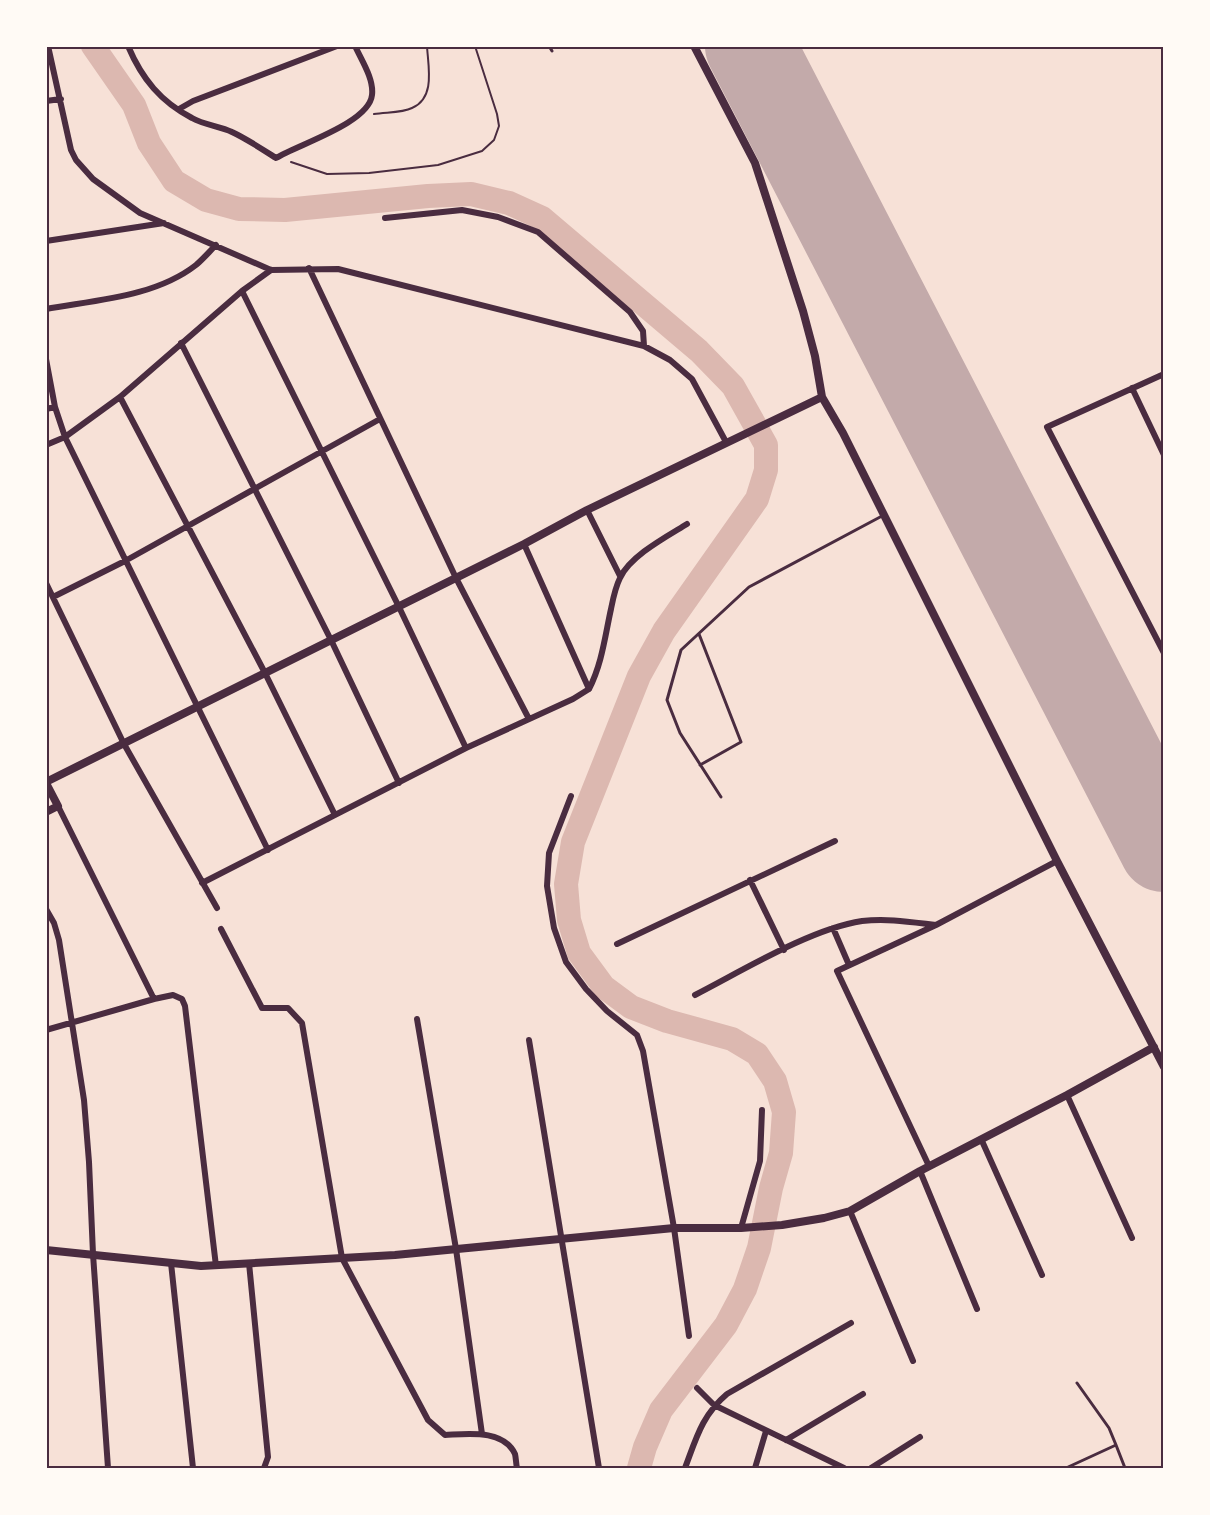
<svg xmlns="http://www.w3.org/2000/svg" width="1210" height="1515" font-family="Raleway,sans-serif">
	<rect width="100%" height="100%" fill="#f7e1d7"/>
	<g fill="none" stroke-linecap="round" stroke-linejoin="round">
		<path stroke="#dcb8b0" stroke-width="24" d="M93,46L134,105L149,143L174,181L206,200L239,209L285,210L428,196L471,194L509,203L542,218L699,351L733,386L766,445V470L757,499L664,631L639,676L573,842L566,884L569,920L579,953L604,987L631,1007L667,1021L732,1039L757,1054L775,1081L784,1112L781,1153L771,1188L759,1248L745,1289L726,1325L661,1410L645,1447L639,1468"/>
		<path stroke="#c3aaaa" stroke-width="90" d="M750,46L1164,847"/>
		<path stroke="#4a2c40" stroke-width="2" d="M374,114C386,112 402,113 412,108C436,98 428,66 427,46
			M291,162L327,174L369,173L438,165L482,151L494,140L499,126L497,114L475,46"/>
		<path stroke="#4a2c40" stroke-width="3" d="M549,46L552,51
			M699,634L741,742L700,765
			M721,797L680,733L667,700L681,650L749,587L882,516
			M1077,1383L1109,1428L1116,1445
			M1066,1468L1116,1445L1125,1468"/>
		<path stroke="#4a2c40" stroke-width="6" d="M48,46L71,150L76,160L93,179L140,213L271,270L338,269L644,346L670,360L692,379L726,442
			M128,46C142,79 161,102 192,118C204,125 220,126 232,132C247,139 262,149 276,158C299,144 369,123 372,95C374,79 362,61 355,46
			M46,101L61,99
			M179,109L193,101L337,46
			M385,218L462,210L498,217L538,232L630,312L643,331L644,346
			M46,241L164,223
			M309,268L456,578L529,719
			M242,291L399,607L466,748
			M46,309C96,300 155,297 196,265C203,259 209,252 216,245
			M181,343L331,640L399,783
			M46,359L55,407L65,437L268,850
			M1164,374L1047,427L1164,653
			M1132,388L1164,455
			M120,397L265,673L335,815
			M46,409L55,407
			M46,445L65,437L120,397L242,291L271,270
			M587,510L620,576
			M524,544L589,689
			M46,583L124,744L217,908
			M53,597L125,561L380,419
			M589,689C602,664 605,636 611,609C613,599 615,588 620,578C630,556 666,537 687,524
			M571,796L549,853L547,886L554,928L566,962L586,989L607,1011L637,1035L643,1051L674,1228L689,1336
			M58,806L154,999
			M750,880L784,950
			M202,883L466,748L573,699L589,689
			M46,909L54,923L59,940L84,1100L89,1162L93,1254L108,1468
			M833,928L849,965
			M221,929L262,1008H288L302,1023L342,1258L428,1420L445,1435C468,1434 503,1429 515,1454C516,1458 516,1464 517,1468
			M617,944L835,841
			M695,995C742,971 810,929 862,921C887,918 911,922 936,925
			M417,1019L456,1249L482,1434
			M46,1030L154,999L173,995L182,999L185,1006L216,1266
			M529,1040L599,1468
			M1067,1095L1132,1238
			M982,1141L1042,1275
			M929,1166L837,971L936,925L1057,861
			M920,1171L977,1309
			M850,1211L913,1361
			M741,1228L760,1161L762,1110
			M171,1263L193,1468
			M249,1263L268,1457L264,1468
			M697,1388L714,1405L844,1468
			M786,1440L863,1394
			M685,1468C696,1439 702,1415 727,1394L851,1323
			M755,1468L766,1431
			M871,1468L920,1437"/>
		<path stroke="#4a2c40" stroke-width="8" d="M694,46L755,163L803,311L815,356L822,397L843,433L1057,861L1164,1067
			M46,782L524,544L587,510L822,397
			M46,783L58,806L46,812
			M46,1250L201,1266L395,1255L674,1228H741L782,1225L824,1218L850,1211L920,1171L1067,1095L1154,1047"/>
	</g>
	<rect width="1210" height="1515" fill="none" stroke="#fffaf5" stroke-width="96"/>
	<rect x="48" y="48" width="1114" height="1419" fill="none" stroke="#4a2c40" stroke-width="2"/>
</svg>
